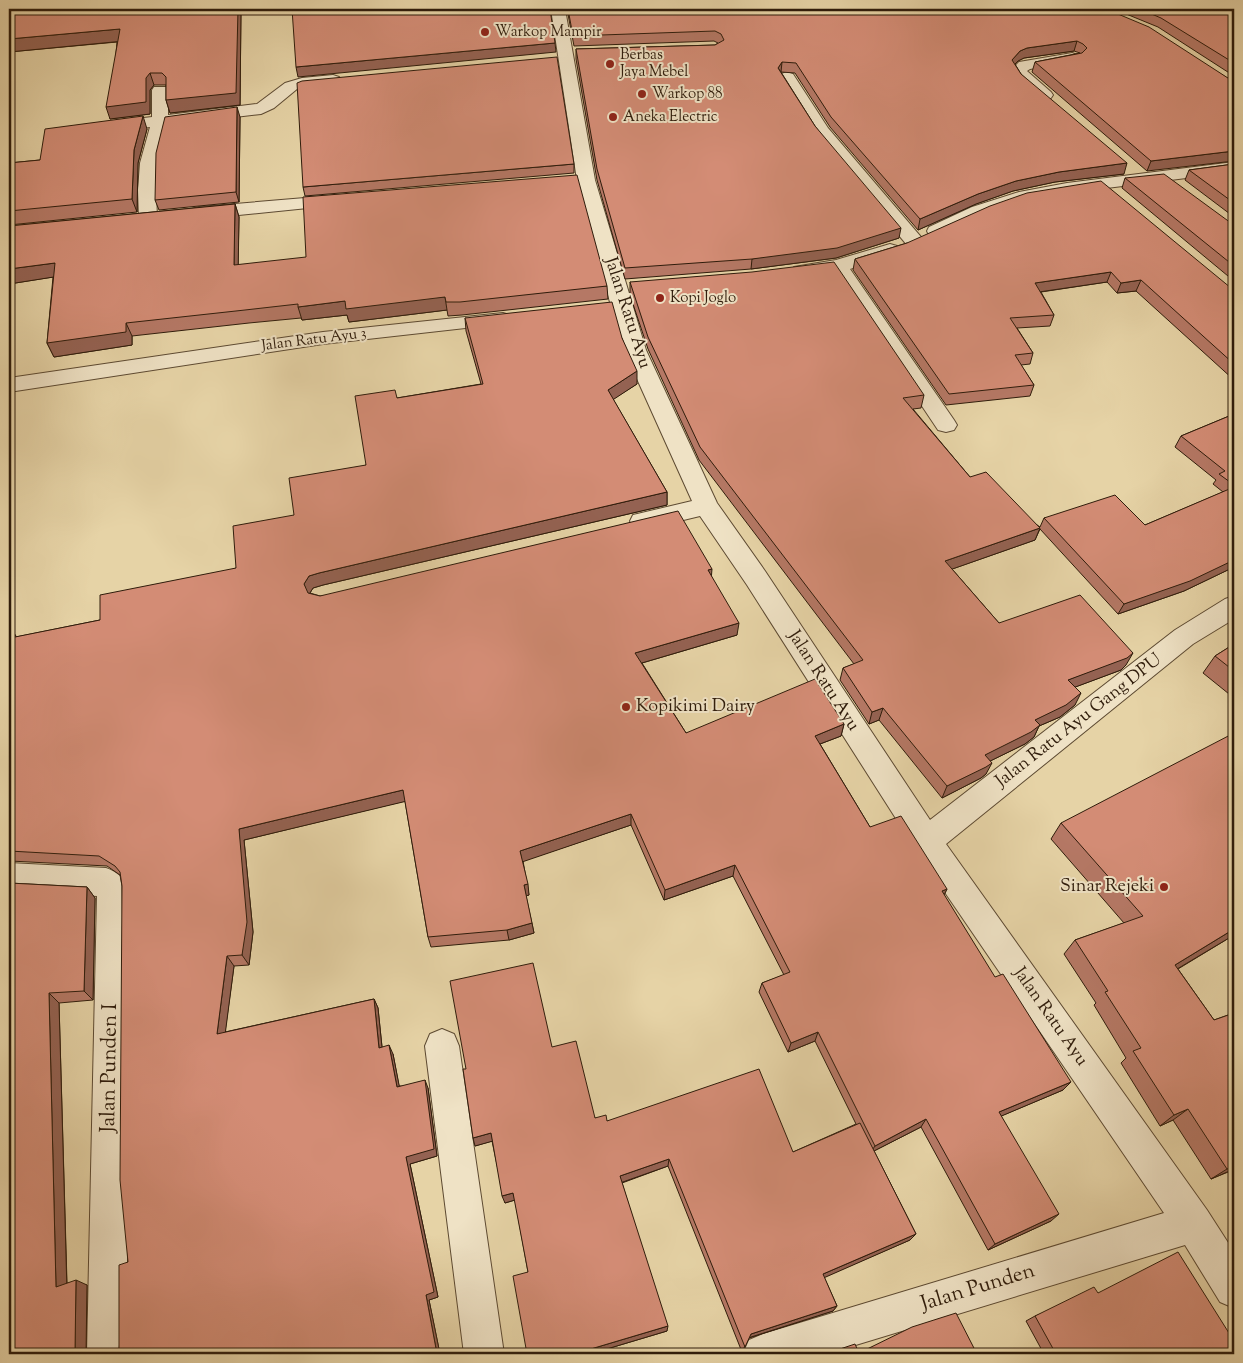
<svg xmlns="http://www.w3.org/2000/svg" width="1243" height="1363" font-family="'Sorts Mill Goudy',serif">
	<rect width="100%" height="100%" fill="#e6d3a6"/>
	<filter id="stains"><feTurbulence type="fractalNoise" baseFrequency=".004" numOctaves="4"/><feColorMatrix values="0 0 0 0 .2 0 0 0 0 .09 0 0 0 0 .02 0 0 0 .5 -.17"/></filter>
	<radialGradient id="worn" r=".72"><stop offset=".6" stop-color="#630" stop-opacity="0"/><stop offset="1" stop-color="#630" stop-opacity=".3"/></radialGradient>
	<g fill="none" stroke-linecap="round" stroke-linejoin="round">
		<g stroke="#5d4a32" stroke-width="2">
			<path id="minor" d="M551,9H565L595,180L646,350L717,503L765,571L930,820L1175,630L1225,599L1234,596V619L1193,644L946,844L1207,1210L1234,1252V1308L1220,1302L1185,1245L826,1354H743L749,1340L763,1334L1164,1213L916,850L747,585L700,516L642,530L633,527L630,521L633,515L692,501L624,350L611,306L577,180Z
				M1072,53L1077,55L1080,58L1077,61L1030,69L1027,71L1051,92L1053,95L1051,98H1039L1015,77L1011,70L1019,62Z
				M787,72L793,74L828,128L921,237L923,241L921,245L914,247L907,245L815,135L779,77L781,74Z
				M333,75L339,77L341,80L339,83L297,89L274,108L261,114L167,125L158,163L156,190L157,219L155,223L148,225L141,223L139,219L138,190L140,163L150,127L108,132L102,131L100,127L102,123L152,117V90L154,87H166L168,90V115L257,104L285,83L302,78Z
				M1234,162V172L1067,193L1023,202L986,215L943,235L936,237L929,235L927,231L929,227L972,207L1019,192L1067,183Z
				M341,195L347,196L350,200L347,204L199,219L192,217L190,213L192,209L199,207Z
				M890,244L897,246L900,250L897,254L850,269L954,420L957,425L954,430L946,432L938,430L833,273L801,277L794,275L791,271L794,267L836,260Z
				M503,313L510,315L513,319L510,323L323,344L9,392V378L323,332Z
				M9,863L106,868C135,879 128,897 127,923V1354H87L97,896L9,891Z
				M442,1029L454,1034L459,1046L504,1354H464L425,1046L430,1034Z"/>
		</g>
		<use href="#minor" fill="#efe2c5" fill-rule="evenodd"/>
	</g>
	<path fill="#b57865" stroke="#2f1c0b" d="M9,9H241L240,105L170,113L166,100V85H154L150,90V114L110,119L117,42L9,52Z
		M567,9H1106L1231,80L1147,171L1032,72L1035,62L1080,53L1074,51L1024,58L1018,61L1015,64L1021,74L1124,174L1055,182L1013,191L976,204L918,230L830,127L795,73L781,72L815,126L899,238L836,258L751,269L625,279L597,180L576,59V49L715,45L718,43L714,41L574,46Z
		M1114,9H1234V76L1158,27Z
		M240,117L239,202L159,210L155,200Z
		M147,129L138,163L137,212L9,225V163L40,160Z
		M574,164V173L305,196L303,187Z
		M1234,164V217L1185,180L1189,170Z
		M1125,178L1231,223L1234,224V281L1122,188Z
		M235,204L239,217L238,265L607,286L608,299L462,315L448,316L447,310L349,322L347,315L302,320L301,318L249,323L132,336V345L54,357L47,343L53,277L9,284V226Z
		M907,243L1234,288V380L1136,291L1117,293L1107,282L1041,292L1054,315L1050,326L1017,328L1033,353L1030,364L1021,365L1034,385L1030,396L946,405L853,270L855,259Z
		M630,282L924,395L921,408L913,409L970,477L1040,527L1044,518L1145,525L1223,492L1213,484L1216,480L1175,447L1181,436L1234,414V567L1184,591L1118,614L1040,529L1035,540L952,569L999,623L1126,665L1121,670L1075,687V705L1060,717L1039,726L1034,737L1025,744L990,761L986,774L981,778L942,798L879,720L869,724L840,680L843,668L854,664L699,460L648,349L630,295Z
		M465,318L622,338L637,384L613,399L667,492V505L323,585L313,588L310,593L320,596L711,576L737,635L642,663L686,733L844,724L841,736L820,744L870,827L947,889L944,895L1063,1090L1001,1116L1051,1221L988,1250L921,1127L874,1151L916,1234L910,1240L824,1277L837,1306L833,1311L749,1338L742,1352L668,1166L622,1183L667,1331L590,1354H527L528,1272L515,1200L505,1203L492,1141L475,1146L552,1047L595,1118L607,1121L793,1152L856,1124L815,1041L788,1052L759,992L762,983L784,975L733,876L664,900L631,825L523,861L529,895L526,896L534,933L509,940L431,947L428,937L405,801L244,840L253,932L249,965L234,966L225,1032L374,999L378,1008L382,1047L393,1054L399,1086L428,1088L437,1156L410,1164L438,1297L429,1300L440,1354H9V883L87,887L95,898L93,1000L59,1003L67,1283L87,1285L86,1351L117,1352L119,1350L128,1262L122,886L120,875L107,866L10,861L9,860V629L16,637L100,620L236,568L294,515L366,465L397,398L481,384L466,331Z
		M1234,644V698L1203,673L1215,656Z
		M1061,823L1234,935L1178,969L1214,1020L1234,1013V1172L1233,1170L1211,1179L1173,1120L1160,1126L1121,1063L1126,1058L1094,1005L1096,1003L1064,954L1075,940L1124,923L1051,839Z
		M1098,1293L1234,1354H1044L1026,1321L1035,1316Z"/>
	<path fill="#946252" stroke="#2f1c0b" d="M238,9H241L240,105L170,113L166,100Z
		M120,29L124,41L9,52V39Z
		M1077,41L1074,51L1024,58L1018,61L1009,70L1012,60L1020,51L1027,48Z
		M555,43L556,52L298,77L296,67Z
		M782,62L781,72L778,68Z
		M150,73L154,85L150,90V114L110,119L106,107Z
		M237,107L240,117L239,202L236,192Z
		M143,116L147,129L138,163L137,212L132,199L134,150Z
		M1234,151V161L1147,171L1151,161Z
		M1127,163L1124,174L1055,182L1013,191L976,204L918,230L920,219L978,194L1016,181L1059,172Z
		M235,204L239,217L238,279L234,265Z
		M901,228L899,238L836,258L751,269L752,259Z
		M55,263L60,276L9,284V269Z
		M1111,272L1107,282L1032,293L1035,283Z
		M1141,280L1136,291L1117,293L1121,283Z
		M445,297L447,310L349,322L347,315L302,320L298,307L345,301Z
		M126,323L132,336V345L54,357L47,343Z
		M637,371V384L608,403V390Z
		M667,492V505L323,585L313,588L308,596L304,584L309,576L319,573Z
		M1040,528L1035,540L941,573L945,561Z
		M1234,560V567L1184,591L1118,614L1124,604Z
		M712,569L711,581L708,570Z
		M739,623L737,635L635,665V653Z
		M11,628L19,641L10,638Z
		M1133,653L1126,665L1121,670L1062,692L1068,680Z
		M1081,693L1075,705L1060,717L1039,726L1034,737L1025,744L980,766L985,755L1035,720Z
		M883,708L879,720L869,724L872,712Z
		M844,724L841,736L812,747L815,736Z
		M992,763L986,774L981,778L942,798L947,786Z
		M403,790L407,801L244,840L253,932L249,965L242,955L239,829Z
		M631,814V825L522,862L520,851Z
		M735,865L733,876L664,900L665,890Z
		M528,884L529,895L526,896L524,885Z
		M87,887L95,898L93,1000L84,991Z
		M947,889L942,899V891Z
		M532,923L534,933L509,940L507,930Z
		M1234,929V935L1162,978L1175,965Z
		M227,956L234,966L224,1043L217,1034Z
		M49,993L59,1003L67,1292L56,1287Z
		M374,999L378,1008L383,1057L379,1048Z
		M818,1032L815,1041L788,1052L791,1043Z
		M389,1045L393,1054L401,1095L397,1087Z
		M425,1080L428,1088L437,1156L410,1164L438,1297L429,1300L440,1354H437L426,1295L406,1157Z
		M1071,1082L1063,1090L992,1120L999,1112Z
		M1188,1109L1173,1120L1160,1126L1174,1115Z
		M926,1119L921,1127L870,1153L875,1146Z
		M491,1133L493,1141L475,1146L473,1138Z
		M669,1159L668,1166L620,1183V1176Z
		M1234,1166V1169L1211,1179L1227,1169Z
		M513,1193L515,1200L505,1203L502,1196Z
		M1059,1214L1051,1221L988,1250L995,1244Z
		M916,1234L910,1240L819,1280L823,1274Z
		M76,1280L87,1285L86,1354L75,1351Z
		M837,1306L833,1311L748,1338L751,1334Z
		M668,1326L667,1331L590,1354H574Z"/>
	<path fill="#d38c75" stroke="#2f1c0b" d="M9,9H238L236,93L166,100V77L162,73H150L146,78V102L106,107L120,29L9,39Z
		M292,9H550L555,43L296,67Z
		M568,9H1106L1149,27L1231,80H1234V151L1151,161L1035,62L1082,53L1087,48L1083,44L1077,41L1027,48L1020,51L1012,60L1021,74L1127,163L1059,172L1016,181L978,194L920,219L831,117L796,63L782,62L778,68L815,126L901,228L837,248L752,259L625,268L597,169L576,49L715,45L724,40L721,34L715,31L573,36Z
		M1140,9H1234V63L1161,18Z
		M557,57L574,164L303,187L297,83L302,81Z
		M237,107L236,192L155,200L156,153L165,117Z
		M143,116L134,150L132,199L9,211V163L40,160L45,129Z
		M1234,164V203L1189,170Z
		M1164,174L1231,223L1234,224V266L1125,178Z
		M577,175L607,286L460,302H446L445,297L346,309L345,301L298,307V304L245,310L126,323V332L47,343L55,263L9,269V226L235,204L234,265L306,257L303,197Z
		M1101,181L1231,288H1234V364L1141,280L1121,283L1111,272L1035,283L1054,315L1010,318L1033,353L1015,355L1034,385L949,394L855,259L907,243L990,206L1027,193Z
		M834,262L924,395L903,398L970,477L986,472L1040,528L945,561L999,623L1080,595L1133,653L1127,658L1068,680L1081,693L1066,705L1035,720L1040,725L1031,732L985,755L992,763L986,767L947,786L883,708L872,712L843,668L863,660L700,447L648,337L630,282L752,272Z
		M612,302L622,338L637,371L608,390L667,492L319,573L309,576L304,584L308,593L320,596L678,511L712,569L708,570L739,623L635,653L686,733L815,679L844,724L815,736L870,827L901,816L947,889L942,891L995,977L1003,974L1071,1082L999,1112L1059,1214L995,1244L926,1119L875,1146L818,1032L791,1043L762,983L790,972L735,865L665,890L631,814L520,851L528,884L524,885L532,923L507,930L428,937L403,790L239,829L247,922L242,955L227,956L217,1034L374,999L379,1048L389,1045L397,1087L425,1080L434,1149L406,1157L434,1292L426,1295L437,1354H9V883L87,887L84,991L49,993L56,1287L76,1280L75,1351L117,1352L119,1350V1265L128,1262L120,1180L122,886L120,872L115,866L99,856L9,851V629L11,628L10,638L100,620V595L236,568L233,526L294,515L289,478L366,465L355,396L395,390L397,398L483,384L465,318Z
		M1234,414V485L1219,474L1225,471L1181,436Z
		M1234,487V560L1190,581L1124,604L1044,518L1115,495L1145,525Z
		M1234,644V671L1215,656Z
		M1234,733V929L1175,965L1214,1020L1234,1013V1166L1227,1169L1188,1109L1174,1115L1133,1051L1141,1048L1105,992L1108,991L1075,940L1143,916L1061,823Z
		M533,963L552,1047L576,1041L595,1118L606,1115L607,1121L759,1069L793,1152L860,1123L916,1234L823,1274L837,1306L751,1334L745,1347L669,1159L620,1176L668,1326L574,1354H527L513,1276L528,1272L513,1193L502,1196L491,1133L473,1138L463,1069H466L450,981Z
		M1178,1252L1234,1341V1354H1056L1035,1316L1094,1287L1098,1293Z
		M956,1313L977,1354H747L746,1352H831L855,1344L859,1353L912,1327Z"/>
	<g fill="#8f2418" stroke="#efe2c5" stroke-width="2">
		<circle cx="485" cy="32" r="5"/>
		<circle cx="610" cy="64" r="5"/>
		<circle cx="642" cy="94" r="5"/>
		<circle cx="613" cy="117" r="5"/>
		<circle cx="660" cy="298" r="5"/>
		<circle cx="626" cy="707" r="5"/>
		<circle cx="1164" cy="887" r="5"/>
	</g>
	<g text-anchor="middle" dominant-baseline="central" stroke-width="4" stroke-linejoin="round" paint-order="stroke">
		<g font-size="15" fill="#2f1c0b" stroke="#efe2c5" text-anchor="start">
			<text x="495" y="32">Warkop Mampir</text>
			<text x="620" y="55">Berbas<tspan x="620" dy="17">Jaya Mebel</tspan></text>
			<text x="652" y="94">Warkop 88</text>
			<text x="623" y="117">Aneka Electric</text>
			<text x="670" y="298">Kopi Joglo</text>
		</g>
		<g font-size="15" fill="#2f1c0b" stroke="#efe2c5">
			<text transform="translate(314 340) rotate(-7)">Jalan Ratu Ayu 3</text>
		</g>
		<g font-size="18" fill="#2f1c0b" stroke="#efe2c5">
			<text transform="translate(627 313) rotate(72)">Jalan Ratu Ayu</text>
			<text transform="translate(823 681) rotate(57)">Jalan Ratu Ayu</text>
			<text transform="translate(1079 721) rotate(-38)">Jalan Ratu Ayu Gang DPU</text>
			<text transform="translate(1050 1017) rotate(55)">Jalan Ratu Ayu</text>
		</g>
		<g font-size="18" fill="#2f1c0b" stroke="#efe2c5" text-anchor="start">
			<text x="636" y="707">Kopikimi Dairy</text>
			<text x="1154" y="887" text-anchor="end">Sinar Rejeki</text>
		</g>
		<g font-size="21" fill="#2f1c0b" stroke="#efe2c5">
			<text transform="translate(110 1068) rotate(-89)">Jalan Punden I</text>
			<text transform="translate(978 1288) rotate(-17)">Jalan Punden</text>
		</g>
	</g>
	<rect width="1243" height="1363" fill="none" stroke="#e6d3a6" stroke-width="30"/>
	<rect x="10" y="10" width="1223" height="1343" fill="none" stroke="#2f1c0b" stroke-width="2.5"/>
	<rect x="15" y="15" width="1213" height="1333" fill="none" stroke="#2f1c0b"/>
	<rect width="100%" height="100%" filter="url(#stains)"/>
	<rect width="100%" height="100%" fill="url(#worn)"/>
</svg>
